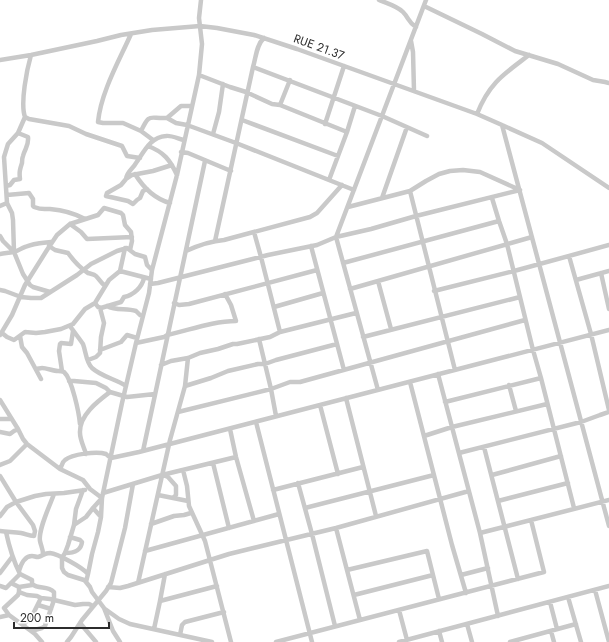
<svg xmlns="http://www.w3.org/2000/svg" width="609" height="642" font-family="Jost,sans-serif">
	<rect width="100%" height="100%" fill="#fff"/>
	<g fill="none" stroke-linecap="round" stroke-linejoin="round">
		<path stroke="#c9c9c9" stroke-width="4.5" d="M379,0C386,3 397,6 403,12C409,18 408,22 416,27
			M424,6L482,34L515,51L558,64L593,80L605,82L609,83
			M131,34C119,61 101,92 98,122L103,123H123L141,131L153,140
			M411,41L413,52L414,91
			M31,55C27,69 20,103 25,117L29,119L69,126L86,134L122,146L127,156L140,158
			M0,60L31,55L97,41L121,35L152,30L200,26L217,28L254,35L297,49L394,84L477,114L502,125L542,143L609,188
			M253,67L382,116L427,136
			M199,75L230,87L246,92L272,104L280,105L347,132
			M280,105L290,80
			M477,114C489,83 504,74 529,55
			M167,118L176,123L187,125L236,143L354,190
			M242,120L338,156
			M325,124L344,66
			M502,125L609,526
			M141,131C150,112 149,119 167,118L181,106H192
			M213,134L219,112L223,84
			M148,146C164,152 170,160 177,175
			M181,152L188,153L231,171
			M135,174C143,187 155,199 170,203
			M126,179C127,171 133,169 136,163C144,152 150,137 166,136C171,135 179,139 184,140
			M329,180L347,132L355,106
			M6,186L10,185L14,180L20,179C19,172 20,169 22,163C22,160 22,158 23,156C25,148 29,146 28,137L18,133
			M147,189L143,191L140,198L137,200L133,204L128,201L106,196L107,193L121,185L126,179L132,175L153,171L172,165
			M410,191L455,370
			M7,195L29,193L33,199V206L34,207C42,210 42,209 50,209C62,210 74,213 85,219
			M382,198L407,127
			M492,198L499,221L507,244L533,350L541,378L574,508
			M0,206L7,203
			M348,207L410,191L426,181L439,174L450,171L463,170L480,172L520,190
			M70,224L81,232L87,239L132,237
			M254,232L261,257L280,332
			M0,236L3,241L14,252L23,274L30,285L33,287L50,292
			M215,241L253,67C256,58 256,45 264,38
			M49,246L55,250L68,253C73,260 80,268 88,273C91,274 94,274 96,276C100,280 101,283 105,286
			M311,246L344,370
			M125,248L120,271L151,279
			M186,251C197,246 211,241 224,240L310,217L317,213L342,185
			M14,252L13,220L12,213L7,203L4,157L8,144L18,133L25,117
			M0,254C4,253 9,253 13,252C17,252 21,248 25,247C34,243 42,243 51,242
			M569,256L591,334L609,410
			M343,263L499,221
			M601,273L609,309
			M576,280L609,271
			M378,281L391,329
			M150,284L158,283L268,255L317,245L336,237L371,229L416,216L520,190
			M350,289L532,237
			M0,290L5,291L21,297L31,298H41L77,275L91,264L117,251L127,248L135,254L145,257L147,265L152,270
			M434,291L514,271L609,245
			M95,303L98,307L101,308L121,302L124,297C134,295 142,287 144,278
			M174,303L179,305L189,304L317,270
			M107,306C116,311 126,308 136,311L140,315L142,316
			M274,307L323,293
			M70,326C74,332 79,338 83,344C86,352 86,362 92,368C102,377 116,379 126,386
			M2,333L7,337L14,340L25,332L36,333L45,332L61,329L73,324L85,309L95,303L109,280L120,271
			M0,335L12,315L25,285L47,250L57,235L70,224L98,215L104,208L121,213L123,215L125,225L131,232L132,241L130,250
			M20,336L22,347L27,353L41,379
			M363,337L520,297
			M259,339L271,389L276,416
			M136,343L164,337L167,335C190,330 213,321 236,321L231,305L225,294
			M100,350L121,342L127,335L137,338
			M88,360L96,357L100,353L101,337L104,323L100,308
			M161,365L171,361L188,358L200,353L218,349L233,344H237L270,337L280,332L356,313
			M36,369C37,369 41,368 42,368C47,368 53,371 58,371C60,371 62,371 64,372C72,379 79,413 80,424
			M62,371L59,351L60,344L61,343L71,344L73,331
			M438,374L480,533L498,616
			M69,381H74L96,383L106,388L110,392L127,397L155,394
			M410,382L452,545L466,593
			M509,385L516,411
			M185,386L211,378L228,371L258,364H265L276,360L337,344
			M378,390L336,237L426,0
			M346,398L376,516
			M0,400L18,429L23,439L27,444L60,469L83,480L90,489L102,498
			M445,402L541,378
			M320,405L338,474
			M178,412L271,389L290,382H300L525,320
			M0,419H11
			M256,422L312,642
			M230,429L236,457L254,521
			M0,432L10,434L14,431L18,429
			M424,436L452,427L547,404
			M484,447L518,579
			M143,451L205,161
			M459,453L581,422L600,415L609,412
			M86,454C84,447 80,440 80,433C79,415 98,401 110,392
			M213,463L229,528
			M0,465L10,461L27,444
			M60,469C62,466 62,462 65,460C72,454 97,451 106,454C107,455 109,457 111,458L139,452L609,330
			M183,470L187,486L189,506L205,541L231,642
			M163,475L168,477L176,486V495L173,498
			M492,475L561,456
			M0,476L16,502L33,525L35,531L34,536C29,536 26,534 21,533C14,532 7,532 0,531
			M298,483L312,534L335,626
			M83,490L76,509L74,525L68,545L65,553L62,558V568L64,572L68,575L84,580L86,582L90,587L92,592L104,608L113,631L120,642
			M273,490L363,467
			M103,493L162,475L236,457
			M158,495L188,501
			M498,501L568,483
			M305,508L434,475
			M0,516L7,507L16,502L35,496L46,494L64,493L85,490
			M101,517L102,498L122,403L136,343L149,293L152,270L177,175L199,75L202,44L199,18L201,0
			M151,524L174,516L184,515L191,513
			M74,525L86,517L93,508
			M336,528L360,620
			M480,533L609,500
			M145,551L279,514
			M65,553C74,553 81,551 82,542L80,540L70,537
			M43,554C43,549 41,546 40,541C38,530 50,505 54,494
			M347,570L427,551L439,599
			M19,571C21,564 24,556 32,556C35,556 35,557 38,557C43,556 44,553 50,553C58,554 82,567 88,574L86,582
			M0,573L12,557
			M88,574L92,554L98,532L101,517L93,508L102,498
			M461,575L488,568
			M11,583L19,587L32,585
			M138,583L170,440L185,386L188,358
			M0,586L6,588L20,574C13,560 9,546 6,532
			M19,587V592L18,595L4,608L9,615L31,631L42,628L45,626L54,600V592C47,585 39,590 32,584V580L20,574
			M108,587L120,588L128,586L229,554L336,528L469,491
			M595,590L609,642
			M19,592L27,595L37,596L41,598L50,599L75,605L83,604H89L93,606
			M354,595L433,575
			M568,597L581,642
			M160,601L217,586
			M550,602L557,629
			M38,605L51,609
			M105,609L119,619L130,624L212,642
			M399,610L407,640
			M0,617L9,615
			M80,623L96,642
			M467,624L472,642
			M23,625L32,616L41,598
			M154,629L160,601L165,574
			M31,631L35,634L42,642
			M439,631L442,642
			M551,631L554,642
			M180,635L182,625L185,622L224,612
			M67,642L71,637L82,620L106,591L111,583L125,528L133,484
			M276,642L544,572L531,520
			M399,642L609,586
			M510,642L576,624"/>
	</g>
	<g text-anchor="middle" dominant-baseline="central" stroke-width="4" stroke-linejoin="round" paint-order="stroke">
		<g font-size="12" fill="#2c2c2c" stroke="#fff">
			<text transform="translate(319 47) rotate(20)">RUE 21.37</text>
		</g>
	</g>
	<path d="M14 622v6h95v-6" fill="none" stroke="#2c2c2c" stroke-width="2"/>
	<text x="20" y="622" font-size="12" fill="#2c2c2c" stroke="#ffffff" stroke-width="3" paint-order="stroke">200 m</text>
</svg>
